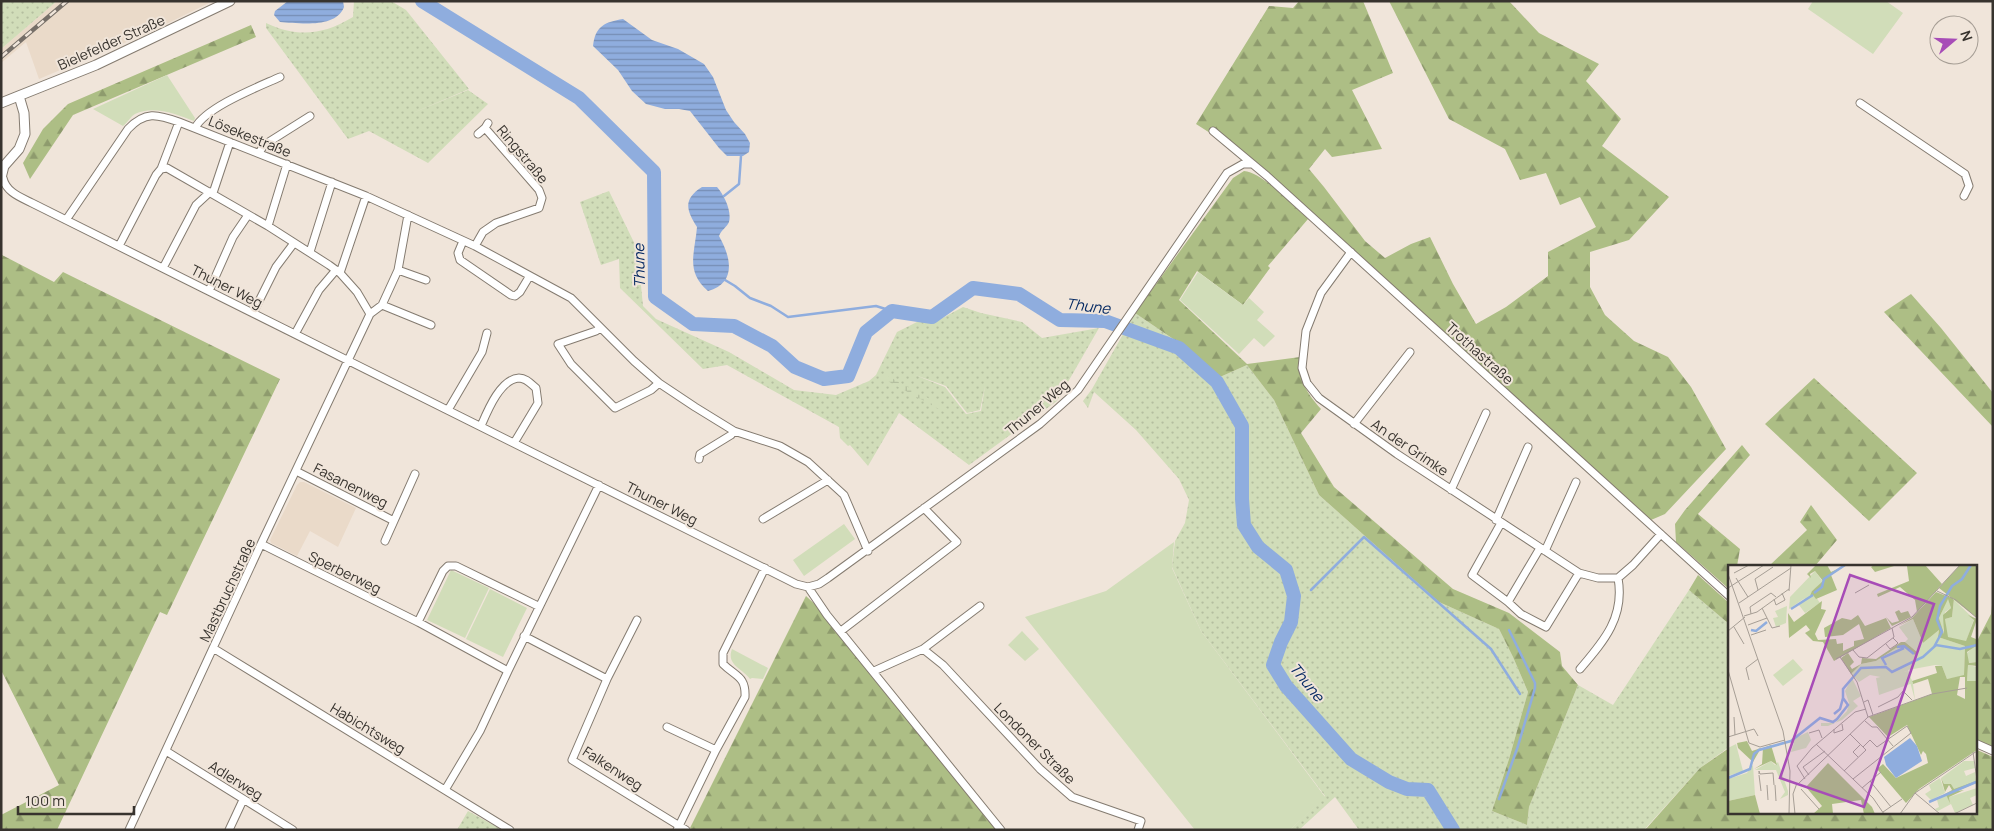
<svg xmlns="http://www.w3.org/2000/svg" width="1994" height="831" font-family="Manrope,sans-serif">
	<defs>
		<pattern id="grass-dots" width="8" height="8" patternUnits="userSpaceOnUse" patternTransform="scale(1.25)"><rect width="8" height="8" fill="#d1ddb9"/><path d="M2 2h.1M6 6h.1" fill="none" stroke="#b4be9f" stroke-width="1.8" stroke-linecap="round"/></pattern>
		<pattern id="forest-firs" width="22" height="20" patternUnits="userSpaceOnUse" patternTransform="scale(1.25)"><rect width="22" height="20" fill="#adbe85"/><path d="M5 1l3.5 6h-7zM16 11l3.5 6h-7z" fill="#8e9b6d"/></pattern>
		<pattern id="wetland-marsh" width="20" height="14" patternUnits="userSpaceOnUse" patternTransform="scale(1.25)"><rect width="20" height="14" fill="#d1ddb9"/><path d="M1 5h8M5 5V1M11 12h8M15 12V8" fill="none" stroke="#b4be9f"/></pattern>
		<pattern id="water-rules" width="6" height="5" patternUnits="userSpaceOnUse" patternTransform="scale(1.25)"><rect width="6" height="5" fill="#8fadde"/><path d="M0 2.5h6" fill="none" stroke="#768db4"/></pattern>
	</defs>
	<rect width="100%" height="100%" fill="#f0e5da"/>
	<path fill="#eadac9" d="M57,1H213L148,33L39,79L26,42L1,63V49Z
		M300,482H304L356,508L338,547L310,531L297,556L271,543L270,540L297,485Z"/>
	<path fill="url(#grass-dots)" fill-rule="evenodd" d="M1,1H57L1,49Z
		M354,1H391L406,10L469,89L408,115L468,90L488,104L428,163L369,131L348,139L266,28V23C298,38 323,35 353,17Z
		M609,191L645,265L640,275L643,306L656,319L729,352L794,390L836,395L869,381L876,375L897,332L917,322L937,321L963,307L981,313L1022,322L1042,338L1099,328L1057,401L969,465L899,413L868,466L850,445L848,446L840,438L839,427L727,365L703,369L620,288L619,259L601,265L580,202ZM915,375L946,386L967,413L980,410L985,386L981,411L966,414L945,387Z
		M1135,313L1191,351L1220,377L1247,365L1274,400L1319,495L1439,602L1499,629L1513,657L1528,692L1509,759L1492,811L1527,825L1529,807L1578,685L1613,705L1689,590L1729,624V747L1700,768L1644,830H1359L1335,797L1299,830H1290L1325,796L1201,631L1172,567L1175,541L1185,523L1189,500L1179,479L1136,430L1094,392L1088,408L1083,401L1092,389Z
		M468,811L497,827L502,830H457Z"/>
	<path fill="url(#forest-firs)" d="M1299,1H1363L1393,73L1352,90L1382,149L1332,157L1325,149L1309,169L1324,187L1365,241L1385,258L1411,244L1430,237L1453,284L1476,324L1506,307L1548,276V252L1596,227L1580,197L1560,205L1546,173L1520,180L1505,149L1449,119L1389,1H1509L1539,33L1599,64L1586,81L1621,119L1602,146L1669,197L1629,240L1590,252V287L1605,315L1634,341L1668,357L1691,387L1726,449L1665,514L1651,520L1260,165L1196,124L1269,6L1293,8Z
		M251,25L256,37L73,115L30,179L23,163L43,129L68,104Z
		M1244,171C1264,173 1293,206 1308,219L1268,266L1270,268L1243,305L1197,271L1179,300L1247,364L1300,357C1300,381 1305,391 1321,409L1301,433L1334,487L1453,589L1509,613L1560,652L1562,666L1578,685L1529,807L1527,825L1492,811L1509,759L1528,692L1513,657L1499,629L1439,602L1319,495L1274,400L1247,365L1220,377L1191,351L1135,313L1233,178Z
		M2,255L54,282L63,272L280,379L167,615L160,612L57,830H1V815L59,785L1,670Z
		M1911,294L1941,328L1993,393V427L1884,312Z
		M1814,378L1917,473L1869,521L1765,424Z
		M1742,445L1750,455L1698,514L1740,549L1737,566H1729V589L1676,542L1675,524L1685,510Z
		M1811,505L1837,540L1815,566H1769L1807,530L1800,522Z
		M1698,575L1729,603V624L1689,590Z
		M806,596L832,620L1000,830H693L690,828Z
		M1993,596V747L1975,739V645L1991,614Z
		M1729,748V812H1975V749L1993,757V830H1645L1700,768Z"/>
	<path fill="url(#wetland-marsh)" d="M886,375L948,409L946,413L884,379Z"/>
	<path fill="#d1ddb9" d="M1813,1H1886L1903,13L1873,54L1808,9Z
		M167,75L195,118L194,121C176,114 153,105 135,114C131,116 127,123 123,126L93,109Z
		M1198,272L1243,305L1249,298L1264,312L1257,320L1275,336L1264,347L1254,338L1239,354L1180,300Z
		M844,524L855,539L804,576L793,560Z
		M1174,542L1172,568L1201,631L1325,797L1290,830H1195L1025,617L1106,591Z
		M451,570L489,588L465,638L427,620Z
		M490,589L527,608L503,657L466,639Z
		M1022,631L1039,649L1025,661L1008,645Z
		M732,649L768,668L763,679L752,678L750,679C742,668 726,665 732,649Z"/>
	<path fill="url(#water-rules)" d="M288,1H343L344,7C336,29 298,23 280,22L274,15L275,11Z
		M623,19L652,40L678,49L704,64L713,77L726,110L734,122L745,134L750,143L749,152L743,156H727L719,148L690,111L679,109H665L646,104L632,91L618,70L593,46C595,26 605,22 623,19Z
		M702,187H717C724,195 732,211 729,222C727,227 721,230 719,236C731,257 737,283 708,291C685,272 695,252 697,227C686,210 683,199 702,187Z"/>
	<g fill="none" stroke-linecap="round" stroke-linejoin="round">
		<path stroke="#8fadde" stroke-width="2.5" d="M724,196L739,184L741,156
			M725,280L735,286L750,298L771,306L788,317L876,306L892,311
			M1311,590L1364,537L1491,649L1520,694
			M1499,799L1518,746L1535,688V683L1509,630"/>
		<path stroke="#8fadde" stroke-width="14" d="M422,1L579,98L654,172L655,297L693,324L734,326L772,346L795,367L824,379L848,376L866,332L892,311L932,317L973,288L1019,294L1060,320L1105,321L1179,348L1217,382L1242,426V499L1244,525L1258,547L1286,570L1294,596L1291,622L1281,642L1273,665L1286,686L1351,759L1389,782L1407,789L1428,790L1453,830"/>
		<g stroke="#847b70" stroke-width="9">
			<path id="minor" d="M1860,103L1965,174L1969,186L1964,196
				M195,128C206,107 258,87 280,77
				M1213,131L1267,176L1729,596
				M478,134L485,128
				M259,153L264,145L310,116
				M161,169L179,122
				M3,178C6,192 20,197 32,203L696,534L796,584L808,587L819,584L828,578L1040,424L1078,390L1227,173L1243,164H1251
				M213,193L230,142
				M66,220L128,129C145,111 157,114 179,122L366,196L475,246L571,298L634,361L659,383L695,407L734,431L780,446L808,462L844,495L868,551
				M268,226L287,164
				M463,241L458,253L460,260L511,295L515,296L520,292L529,277
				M119,246L156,175L161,169L167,168L268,226L329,265L340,273L357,292L370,314
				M475,246L483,232L496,223L539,208L542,198L539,190L485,128L488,123
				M310,252L332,182
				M1351,252L1321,293L1306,331L1302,368L1307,383L1319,398L1397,454L1579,573L1598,578H1618L1633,565L1661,534
				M163,268L196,205L210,192
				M398,270L426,280
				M340,273L366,196
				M209,291L233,237L248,215
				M382,305L431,325
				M253,313L276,267L294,243
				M600,328L596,331L558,344L571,364L615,408L651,390L659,383
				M295,334L319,290L336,270
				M448,410L482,352L487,333
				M1354,424L1410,352
				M481,426C487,412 500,379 519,378C526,378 531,384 536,388L538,403L514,443
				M699,459L700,454L731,435L734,431
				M296,471L394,521
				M1451,490L1486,413
				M763,519L828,480
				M1496,520L1528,447
				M1501,523L1472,575L1508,602L1521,614L1546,627L1579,573
				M385,541L415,474
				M261,544L418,622L508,671L599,485
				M1545,551L1576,482
				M808,587L827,615L1001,830
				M1508,602L1540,548
				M418,622L443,571L448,566H456L538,606
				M841,631L957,542L924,508
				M524,636L607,679L572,760L686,830
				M213,648L510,830
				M923,649L943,665L1040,769L1072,797L1141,821L1138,830
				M1580,669C1604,641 1625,617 1618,578
				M874,671L923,649L980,606
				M607,679L637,620
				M667,727L716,750
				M1975,743L1993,751
				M166,751L293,830
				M445,790L480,731L508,671
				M129,830L261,544L370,314L382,305L398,270L408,215
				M229,830L243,800
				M677,830L716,750L745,697C746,676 736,677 723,664V653L765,568"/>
		</g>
		<g stroke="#847b70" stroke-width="11">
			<path id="secondary" d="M1,103L96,65L230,1
				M1,178L4,166L19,149L25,134L24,113L19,96"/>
		</g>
		<use href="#minor" stroke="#fff" stroke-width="7"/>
		<use href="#secondary" stroke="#fff" stroke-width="9"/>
		<g stroke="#766f68" stroke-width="4.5">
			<path id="rail" d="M1,57L67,1"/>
		</g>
		<use href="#rail" stroke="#f0e5da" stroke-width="2.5" stroke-dasharray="8" stroke-linecap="butt"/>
	</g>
	<g text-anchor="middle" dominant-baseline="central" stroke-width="4" stroke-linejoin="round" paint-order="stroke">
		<g font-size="14" fill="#37332e" stroke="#f0e5da">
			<text transform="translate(111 42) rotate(-24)">Bielefelder Straße</text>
			<text transform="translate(250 136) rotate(22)">Lösekestraße</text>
			<text transform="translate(523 154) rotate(50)">Ringstraße</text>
			<text transform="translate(227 286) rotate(27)">Thuner Weg</text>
			<text transform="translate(1480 353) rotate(42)">Trothastraße</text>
			<text transform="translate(1037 407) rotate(-40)">Thuner Weg</text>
			<text transform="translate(1410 447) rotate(34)">An der Grimke</text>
			<text transform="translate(351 485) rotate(27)">Fasanenweg</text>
			<text transform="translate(662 503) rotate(27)">Thuner Weg</text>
			<text transform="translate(345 572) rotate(26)">Sperberweg</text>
			<text transform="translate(227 590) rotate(-65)">Mastbruchstraße</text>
			<text transform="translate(368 728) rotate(31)">Habichtsweg</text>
			<text transform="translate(1035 743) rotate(45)">Londoner Straße</text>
			<text transform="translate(613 768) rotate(33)">Falkenweg</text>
			<text transform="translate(236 780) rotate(32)">Adlerweg</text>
		</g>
		<g font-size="15" font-style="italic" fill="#062a63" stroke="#f0e5da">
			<text transform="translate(639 266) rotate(-91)">Thune</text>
			<text transform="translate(1088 306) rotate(7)">Thune</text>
			<text transform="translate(1307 682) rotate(51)">Thune</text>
		</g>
	</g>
	<g transform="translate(1728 565)">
		<rect width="249" height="249" fill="#f0e5da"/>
		<path d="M87,6L95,17L84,26L92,38L77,48L71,40L77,33L61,44L62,32ZM220,33L223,43L217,47L215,70L211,53ZM226,35L246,54L238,77L219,72L217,54L224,52ZM59,41L58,58L48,62L45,53L50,52L47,46ZM185,54L195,78L211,65L210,72L237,81L236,111L219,114L214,101L207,100L180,105L185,119L187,135L179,106L158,113L142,110L131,117L123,109L133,99L148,96L168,83L176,82L186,90L189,87L177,77L180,74L171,62ZM249,74V97L240,98L239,88L247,81ZM240,100L249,102V116H239ZM124,113L133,131L125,136L130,141L114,155L100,161H93V158H107L119,146L121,138L117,126ZM80,167L83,175L78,183L63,187L66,178L59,177ZM8,179L15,206L0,211V183ZM43,196L47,200L50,197L60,226V230L52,234L57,227L48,205H27ZM236,196H246L247,203L236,206L238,211L247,207L248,216L226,225L223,219H216L213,213ZM25,200L27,230L0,236V214L19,208ZM212,213L217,228L203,235L197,229L203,225L201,220ZM249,223V230L242,233L245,240L227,248L223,239L210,246L207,244L211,242L209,235L218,230L222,237L221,232Z" fill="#d1ddb9"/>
		<path d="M88,0H99L103,7L118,0L103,10L109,25L88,34L85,30L82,31L84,26L95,16L87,6L82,9L83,13L79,9ZM146,0H197L214,19L189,47L187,35L172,22L150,32L149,29L181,16L179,1H166L147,7L143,2ZM232,0H249V53L211,23ZM208,27L226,34L224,52L217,54L220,72L238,76L246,55L240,50L249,54L243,72L248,74V81L239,87L241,98L249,97V101L240,100L239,116H249V185L191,224L178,238L149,204L155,199L168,213L200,198L198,189L195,186L193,190L179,160L160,172L141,152L204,129L200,114L185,119L184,116L209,108L207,101H214L219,114L236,110L237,81L210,72L211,65L195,78L185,54L170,61L184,53ZM220,34L223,43L215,50L216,69L211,53ZM232,112H237V134L229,130ZM94,36L93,44L98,45L87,69L90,75L108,74L109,79L115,78V86L126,81V76L136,74L131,59L115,70L97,72L96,63L114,53L123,55L130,50L137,61L158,53L163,63L106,96L95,77L85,76L77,68L82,65L78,60L61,73L60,48L66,57ZM171,45L173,48L180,46L183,52L164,61L158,52L164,58L171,56L167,47ZM173,77H177L189,87L187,90L176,82L168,83L148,96L133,99L123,109L113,93L120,88L126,97L122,101L124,104L133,99L134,93L148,94ZM19,176L24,186L33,183L25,197L10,183L9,178ZM43,180L49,200L43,196L26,204L34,199L35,183ZM100,198L144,242L147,249H136L133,235L104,239L105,249H85L94,241L78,222ZM213,213L216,219H223L226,224L248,216L249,223L248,218L229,226L236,225L221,232L222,238L218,230L205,236L224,225L221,220L217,227ZM27,230L32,249H0V236Z" fill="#adbe85" fill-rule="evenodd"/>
		<path d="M65,94L75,105L55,121L45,110ZM179,106L185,118L151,130L148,113Z" fill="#d1ddb9"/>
		<path d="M182,173L189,181L194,196L168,213L158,200L156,192Z" fill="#8fadde"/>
		<path fill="none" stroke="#8fadde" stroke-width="2.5" d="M86,28L94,22L96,14L117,0M63,44L85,30M23,65L28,66L39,57M169,82L176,81L186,89M206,82L214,67L209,55L212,41L224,21L234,14L243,0M158,100L154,93L176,83M106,149L112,144L115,133M0,213L22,204L26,189L31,185L63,176L92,153L105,157L109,154L120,140L115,133V124L133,103L158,102L164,107L195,92L208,80L232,84L249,80M201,237L248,217"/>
		<path fill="none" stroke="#a69e95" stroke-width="1" d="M6,8L21,0M0,9L55,166L62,206L61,249M8,13L20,32M0,23L36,0M30,25L27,14L45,2M61,26L63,0M209,26L228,35L249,53M127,28L141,20M46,34L48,40L57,35L54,28M11,38L63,3M34,43L44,63L52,61M23,49L22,42L43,28L48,32M16,51L29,47L61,24M20,60L39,53M6,62L16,79M0,66L17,52M23,70L38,65M158,79L162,84L168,80L170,78L165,73M125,85L131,92L139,93L166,72L164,63M112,92L129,117L140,152M108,94L184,52L232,0M0,105L21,178L32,182L57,175M21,115L18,103L30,94M136,137L140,135L145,150M150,142L170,132L175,126L184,135M6,152L7,170M137,156L144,162H149L165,181M106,164V168L115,165L114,159M81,168L91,165L94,173M0,172L26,164L30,171M88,179L145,233L156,249M245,187L249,215M130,192L125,187L132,180M116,206L138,185L122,169M31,209V206L32,209L45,208L46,220M31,210L33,226M81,210L75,202L97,186M77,214L69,201L84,183L127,147L138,144M125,214L183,168L179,161L149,182L142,175L135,182M142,216L163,242M70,219L140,152L204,129L239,123M39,220L40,235M47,220L48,236M134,223L153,207M73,224L91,244M187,228L212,249M155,247L174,234M67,249L65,229L69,218M172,249L187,228L249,186M226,249L249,238"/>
		<path fill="#a74cb7" fill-opacity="0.15" stroke="#a74cb7" stroke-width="2.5" d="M122,10L206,39L136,242L52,213Z"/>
		<rect width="249" height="249" fill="none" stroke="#37332e" stroke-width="2.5"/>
	</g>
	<rect width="1994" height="831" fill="none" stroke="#37332e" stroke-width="5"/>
	<g transform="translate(1954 40) rotate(71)"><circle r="24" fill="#f0e5da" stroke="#a69e95"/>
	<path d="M0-4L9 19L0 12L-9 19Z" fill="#a74cb7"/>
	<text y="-8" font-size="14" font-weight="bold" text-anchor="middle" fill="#37332e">N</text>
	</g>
	<path d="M18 806v8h116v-8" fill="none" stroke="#37332e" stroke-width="2.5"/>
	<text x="25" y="806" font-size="15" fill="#37332e" stroke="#f0e5da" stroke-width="4" paint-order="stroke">100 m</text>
</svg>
